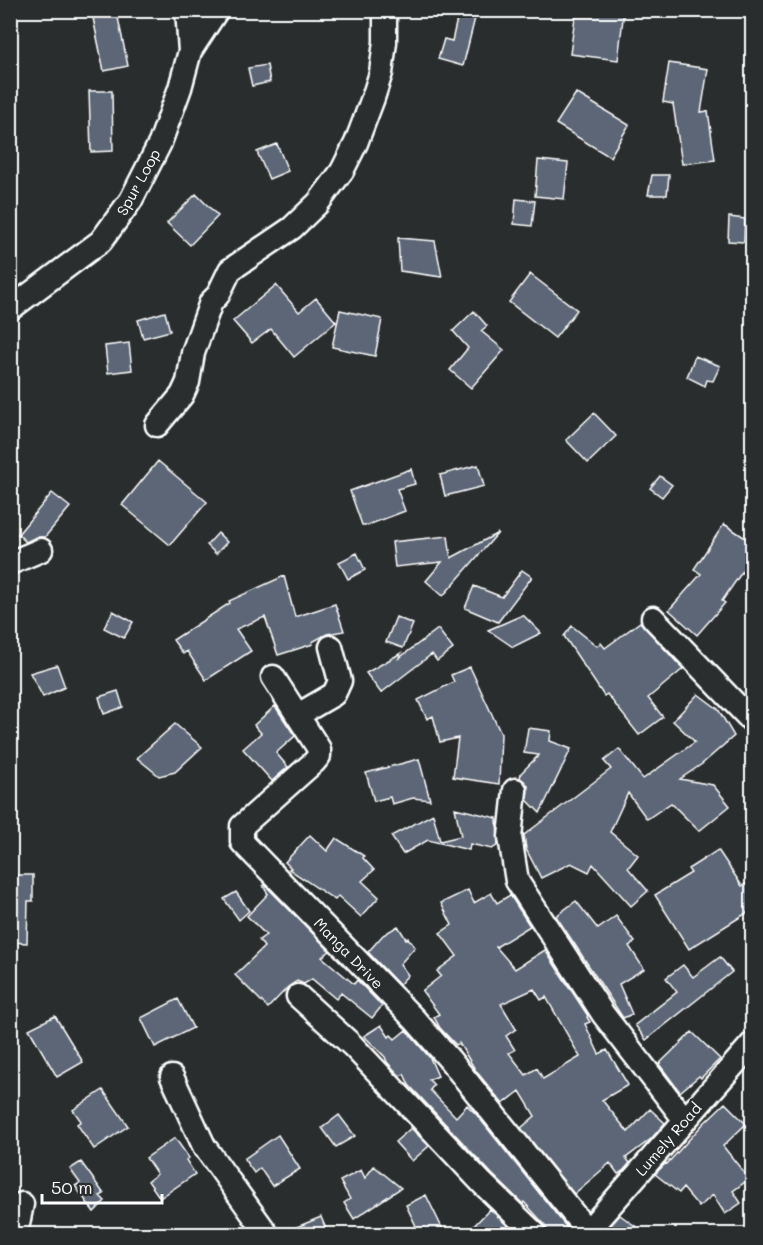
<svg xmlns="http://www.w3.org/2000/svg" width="763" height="1245" font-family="Mali,sans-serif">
	<rect width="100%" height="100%" fill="#2a2d2e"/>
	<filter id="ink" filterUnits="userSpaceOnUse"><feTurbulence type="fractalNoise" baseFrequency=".0167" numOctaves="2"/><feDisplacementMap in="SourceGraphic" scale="12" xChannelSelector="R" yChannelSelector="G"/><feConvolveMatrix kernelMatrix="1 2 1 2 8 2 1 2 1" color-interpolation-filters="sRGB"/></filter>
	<g filter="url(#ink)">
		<path fill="#5b6676" stroke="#fff" stroke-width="1.5" fill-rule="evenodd" d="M459,10H477L463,66L438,59L444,39L452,41Z
			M576,10H624L618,60L570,54Z
			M117,13L128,66L104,71L93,18Z
			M669,63L708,69L701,112L708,111L715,160L682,164L673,104L663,102Z
			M267,65L270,82L252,86L248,68Z
			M89,91H112L113,151L91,152Z
			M576,93L629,125L610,157L556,124Z
			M277,144L288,171L269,179L257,152Z
			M538,160L568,163L564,199L535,196Z
			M652,175H669L667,195H648Z
			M196,194L218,216L190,245L167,223Z
			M516,199L535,201L532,226L514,224Z
			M729,217L745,219L744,242L728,241Z
			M398,238L435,241L442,277L400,271Z
			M530,274L577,310L555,338L509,302Z
			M276,285L299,312L316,298L336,322L294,357L271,329L252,343L233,321Z
			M340,310L382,319L375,356L332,347Z
			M474,311L487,326L481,331L504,350L471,388L450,370L468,348L453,331Z
			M165,312L170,331L143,338L138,320Z
			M129,343L132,370L108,373L105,346Z
			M695,356L720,366L713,381L707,380L705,386L687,377Z
			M594,413L616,436L588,463L566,440Z
			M158,461L207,502L170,545L122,505Z
			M478,465L484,486L445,496L440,475Z
			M411,469L415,484L397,489L405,511L368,525H362L350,491Z
			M660,476L672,485L662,497L650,488Z
			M52,493L70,507L45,537H36L26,542L18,534Z
			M724,524L753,543V556L722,601L725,603L697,635L669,610L701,574L694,569Z
			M218,533L227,542L216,554L207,545Z
			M498,533L443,596L426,581L442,562L395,567L392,542L448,536L451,558Z
			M357,553L365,570L348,579L339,562Z
			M522,570L532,577L498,622L465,608L474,586L502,597Z
			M284,576L295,617L335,604L344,631L327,634L312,642L313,644L278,655L265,617L236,629L251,651L206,680L187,651L183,654L173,640L230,603L229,601Z
			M113,611L133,622L124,638L104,628Z
			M523,615L541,633L513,647L488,630Z
			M396,617L413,624L403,648L386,642Z
			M640,622L683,669L648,698L663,717L639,735L607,694L604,696L564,636L572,626L597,646L601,643L605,648Z
			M438,629L453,649L437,661L432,654L381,693L366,673L401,653L399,658Z
			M57,665L65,687L43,697L30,673Z
			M470,667L501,734L499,784L453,777L458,738L440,742L433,716L427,719L418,700L454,682L451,675Z
			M118,691L123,707L104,714L99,697Z
			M698,694L718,709L734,736L702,764L680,779L713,785L730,806L699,831L671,803L647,819L628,793L610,832L638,855L628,868L648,891L631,906L593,864L589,872L571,863L541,878L526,849L524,835L611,769L604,761L619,749L643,779L695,742L673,721Z
			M275,706L295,736L276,753L288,767L272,781L243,749L261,733L254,725Z
			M175,724L202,747L175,772L159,776L137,758Z
			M528,728L551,731L550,741L571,749L540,813L527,800L528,785L520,778L521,773L539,755L524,753Z
			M419,759L430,800L413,798L392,804L390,797L374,801L366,773Z
			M455,808L497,818L498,845L492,849L470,844L469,850L428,840L403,854L391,836L433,814L440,841L461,836Z
			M310,835L327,851L336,838L364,856L363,858L374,870L362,881L379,897L361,917L338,896L335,900L289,869L291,868L285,862Z
			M718,850L742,886L753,880V909L689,949L655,895L691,873L688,869Z
			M10,875H33V901H28L27,943L10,942Z
			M265,885L330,951L322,957L354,984L357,980L382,1006L372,1018L341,993L336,999L312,979L304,984L297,981L288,987L268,1008L235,975L264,947L259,940L266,935L247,916L268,894L263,886Z
			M468,890L474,903L491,893L497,903L510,895L530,926L496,947L515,969L545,950L588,1016L587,1017L590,1022L585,1024L599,1054L607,1050L628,1085L602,1100L628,1132L650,1109L665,1123L651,1139L626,1158L630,1163L624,1170L618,1174L610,1163L574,1194L521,1128L535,1116L520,1091L503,1104L476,1071L459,1043L456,1045L440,1028L434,1017L439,1014L422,991L441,976L437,971L457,956L440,933L452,925L441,903ZM534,989L541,1000L546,997L580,1057L543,1079L537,1068L526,1075L509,1053L515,1050L506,1036L516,1029L501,1004Z
			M236,892L249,911L239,920L224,899Z
			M576,901L598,929L616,916L635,942L629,946L644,969L619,984L632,1014L623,1018L556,916Z
			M398,926L406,939L408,938L415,947L400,964L408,975L399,985L368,952L383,935Z
			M720,957L732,972L646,1040L635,1025L677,992L666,978L683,965L693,977Z
			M178,999L193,1028L155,1047L141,1018Z
			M55,1016L83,1062L57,1077L29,1029Z
			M381,1025L389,1037L391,1035L395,1039L406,1030L430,1058L438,1076L429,1080L434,1085L430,1090L456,1117L467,1105L476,1114L572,1234H548L545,1225L524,1202L523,1204L492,1174L409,1085L404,1074L400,1076L387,1062L385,1057L364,1036Z
			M692,1032L720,1059L701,1078L699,1076L680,1092L659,1064Z
			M103,1090L128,1126L94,1149L77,1124L81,1121L73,1110Z
			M725,1103L746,1124L723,1146L749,1179L733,1191L741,1203L725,1214L713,1195L699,1207L683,1188L679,1193L655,1174L666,1163L667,1164L703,1124Z
			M339,1115L355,1136L336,1147L322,1128Z
			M411,1128L429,1146L412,1161L395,1142Z
			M278,1135L300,1169L272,1186L260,1168L254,1173L244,1159Z
			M175,1138L189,1158L186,1160L195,1174L160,1198L148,1181L157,1174L146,1158Z
			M81,1162L104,1194L100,1196L105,1201L94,1212L75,1186L80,1183L70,1169Z
			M374,1166L401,1188L354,1219L344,1203L350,1199L340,1181L361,1170L365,1178Z
			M426,1195L445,1234H401L416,1226L406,1205Z
			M490,1209L516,1234H466Z
			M620,1215L646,1234H603Z
			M321,1217L328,1234H280Z"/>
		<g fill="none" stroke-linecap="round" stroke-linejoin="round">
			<g stroke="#fff" stroke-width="27">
				<path id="minor" d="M190,51L217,10
					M10,309L101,241L131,200L160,143L180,88L190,51L187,10
					M157,425L182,395L188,382L193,353L211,302L218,295L230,270L292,228L318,203L342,171L356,143L373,98L381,73L385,42V10
					M10,563L41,550
					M653,618L752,721
					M273,677L319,749V756L314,762L242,826V842L415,1020L450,1060L588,1232
					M298,715L334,694L340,681L331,647
					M515,790L510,837L517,881L603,1014L685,1120
					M298,996L353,1046L482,1183L535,1234
					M172,1077L204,1146L267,1234
					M16,1234L22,1204
					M585,1234L752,1044"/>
			</g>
			<use href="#minor" stroke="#2a2d2e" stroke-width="22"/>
		</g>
	</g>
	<g text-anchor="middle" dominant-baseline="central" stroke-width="4.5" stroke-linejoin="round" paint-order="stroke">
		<g font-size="15" fill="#fff" stroke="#2a2d2e">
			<text transform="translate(138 182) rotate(-61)">Spur Loop</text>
			<text transform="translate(349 953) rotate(46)">Manga Drive</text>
			<text transform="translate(668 1139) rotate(-49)">Lumely Road</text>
		</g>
	</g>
	<rect width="763" height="1245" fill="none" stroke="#2a2d2e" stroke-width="36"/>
	<rect x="18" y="18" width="727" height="1209" fill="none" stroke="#fff" stroke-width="2" filter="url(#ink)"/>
	<path d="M42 1194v9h120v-9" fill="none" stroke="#ffffff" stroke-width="3"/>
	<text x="51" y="1194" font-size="18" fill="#ffffff" stroke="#2a2d2e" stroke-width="4.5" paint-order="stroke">50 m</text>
</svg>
